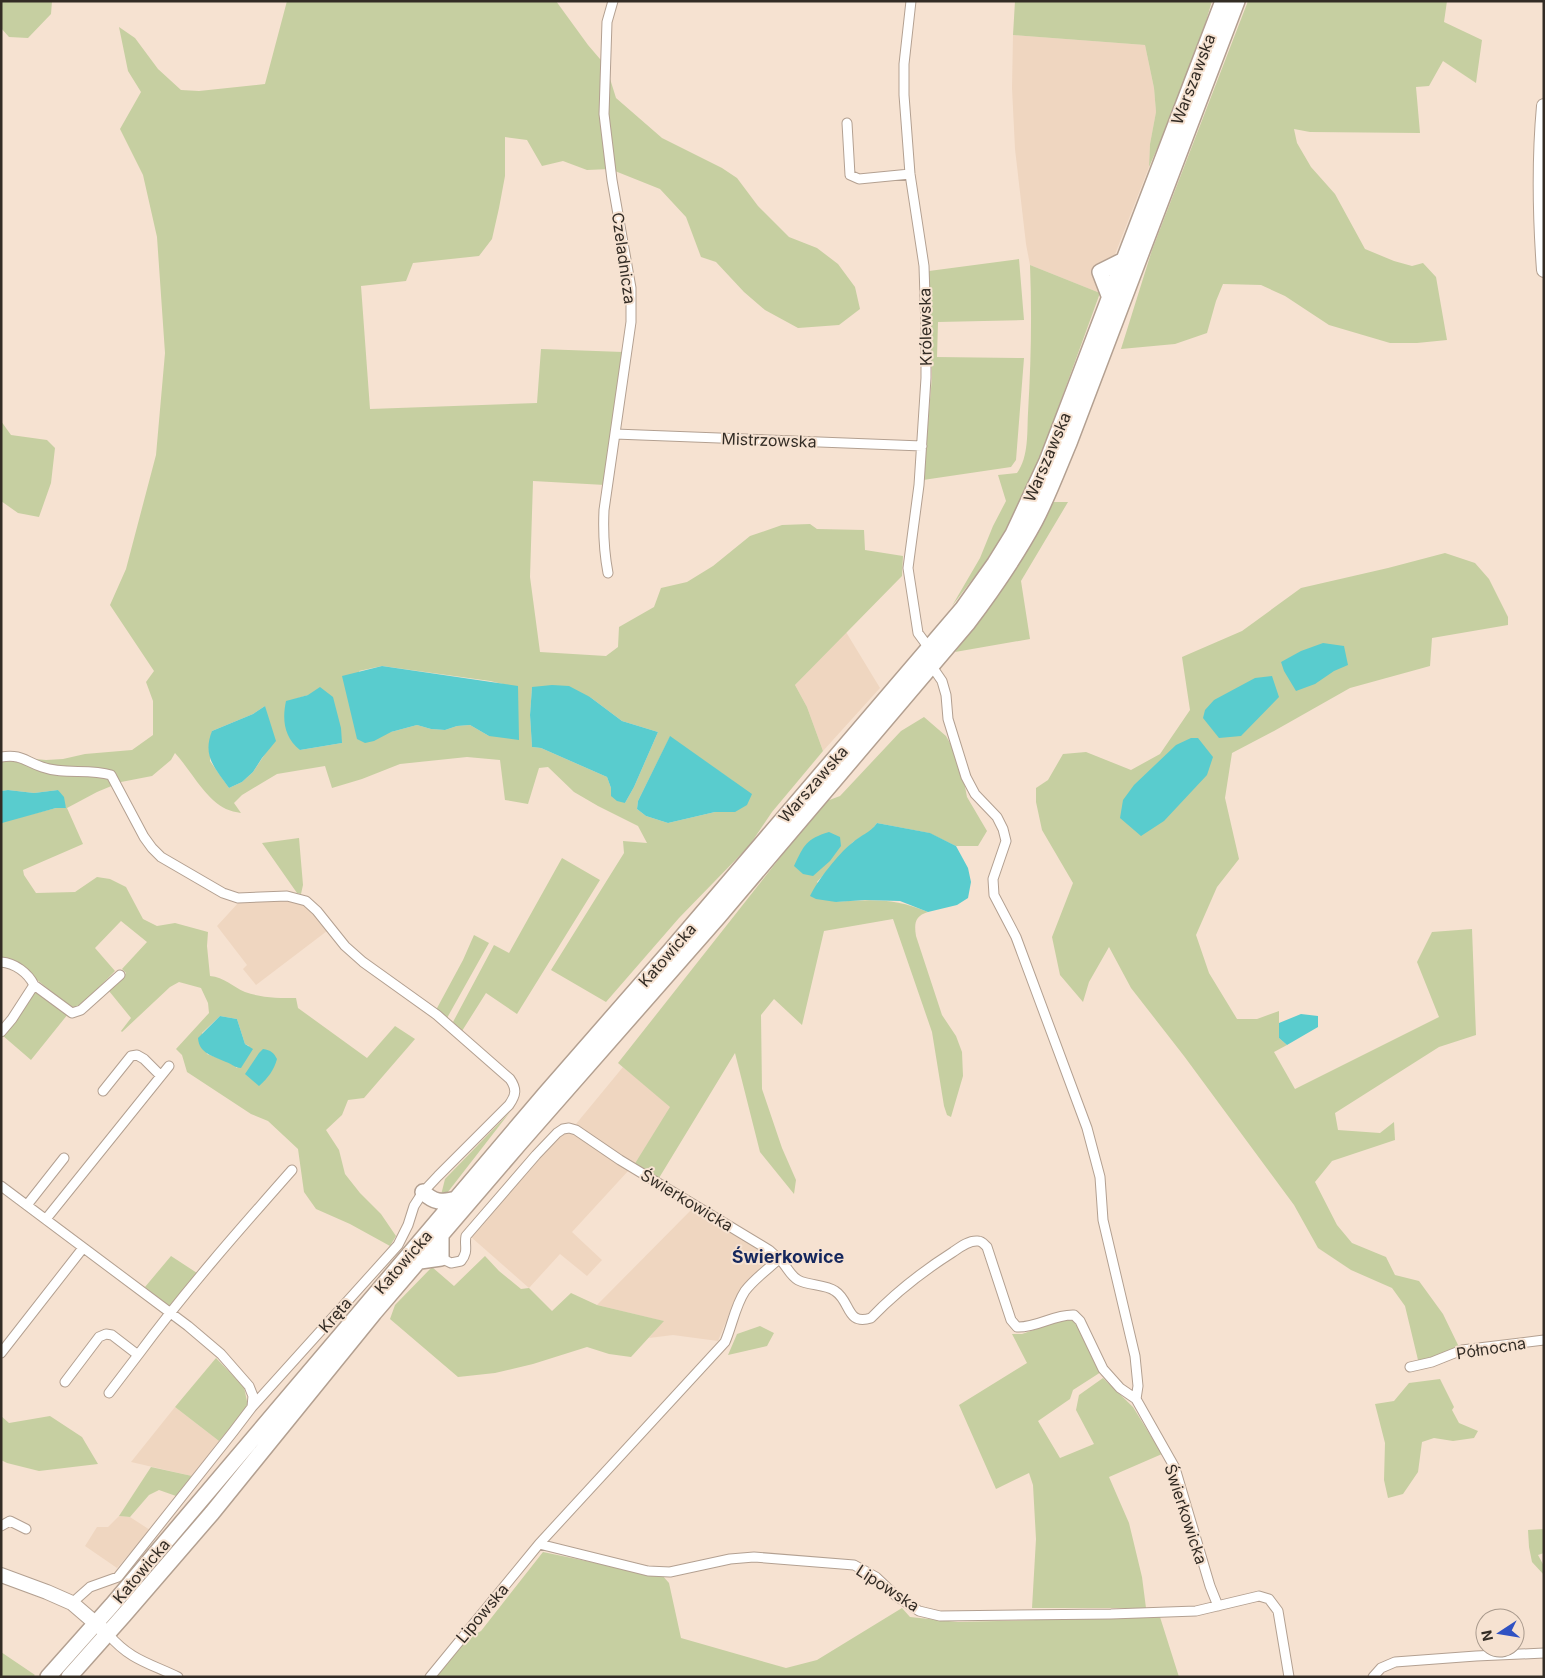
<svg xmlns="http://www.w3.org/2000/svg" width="1545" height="1678" font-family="Inter,sans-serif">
	<rect width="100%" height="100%" fill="#f6e2d1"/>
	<path fill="#efd6c0" d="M1013,35L1145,45L1154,88L1156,112L1150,144L1149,167L1100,293L1030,265L1026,244L1015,149L1012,88Z
		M846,632L880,688L823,751L807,707L795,685Z
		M302,900L327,931L256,985L243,969L247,965L217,926L239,902Z
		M623,1067L671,1107L634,1165L576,1124Z
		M565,1133L575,1135L629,1170L572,1232L602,1260L587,1276L560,1254L529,1288L471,1237L502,1199L560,1134Z
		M693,1208L766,1253L769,1260L750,1278L736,1297L718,1341L673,1335L649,1338L663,1321L597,1305Z
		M175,1407L219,1441L192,1476L131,1462Z
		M119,1516L130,1517L150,1530L117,1568L85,1546L97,1527H108Z"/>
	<path fill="#c6cfa1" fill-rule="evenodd" d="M1,1H52L51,14L28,38L9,37L1,28Z
		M287,1H556L588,45L606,66L616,98L662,138L722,168L737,178L758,206L789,237L817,248L838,264L855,287L860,309L839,325L798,328L765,310L744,292L716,262L701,257L686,217L660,189L610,169L587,170L563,161L542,166L527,140L505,137V176L499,208L492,239L479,256L413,263L406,281L361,286L370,409L537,403L541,349L623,352L605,485L533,481L530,577L540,652L606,656L618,647L619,627L654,607L661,588L687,582L713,566L750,536L782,525L810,524L817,529L864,530L865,550L903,556L902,576L795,685L807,707L823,751L772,812L749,846L679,918L606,1002L551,970L624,853L623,841L647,843L638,826L598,806L574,792L548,767L539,768L528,804L505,800L500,760L467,757L400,764L362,779L332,788L325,766L277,774L242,795L234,803L241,813C236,812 230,811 226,809C205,799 190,769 175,753L171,760L152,776L121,782L97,792L67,808L83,844L23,870L24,875L36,893L75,892L97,877L110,879L126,887L143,919L157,926L175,923L208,932L207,946L210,976C224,977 233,987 245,992C262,998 279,998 296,998L298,1008L367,1058L395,1026L415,1039L364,1098L348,1100L342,1115L326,1130L339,1150L345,1174L360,1193L381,1214L396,1236L390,1246L350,1224L316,1209L304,1192L298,1149L268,1121L251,1114L187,1072L182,1055L176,1049L209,1013L208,1003L201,988L179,982L170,987L122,1032L121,1031L131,1018L109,991L126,973L122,969L147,942L121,921L95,948L115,971L79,1008L69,1006L25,970L1,964V822L56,808H66L58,790L34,793L8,790L1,791V762L25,758L46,760L63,759L85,754L132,750L153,735V701L146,682L154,671L110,605L126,569L156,455L165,353L157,237L143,175L120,129L141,92L128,71L119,27L135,38L158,69L181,90L199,91L265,84ZM382,666L490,681L507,685L489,736L470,725L457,726L445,730L431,729L417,725L391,732L359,671ZM532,687L590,697L622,721L658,732L634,787L625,803L611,788L607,777L541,748L532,747L530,715ZM308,695L342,743L300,750L286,702ZM265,706L267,751L253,772L242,782L229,788L210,761L212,731L253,714ZM670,737L733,781L735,812H715L668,823L646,816L637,809L638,801ZM220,1016L237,1019L245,1044L249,1046L237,1068L229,1062L207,1054L202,1033Z
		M1015,1H1212C1196,58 1173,113 1149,167L1150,144L1156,112L1154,88L1145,45L1013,35Z
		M1248,1H1447L1444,22L1482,40L1476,83L1443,61L1429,86L1416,87L1420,133L1310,132L1294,129L1297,143L1311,167L1335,194L1365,249L1394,261L1412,266L1423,263L1436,277L1447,340L1417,343H1390L1329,325L1285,296L1261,285L1223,284L1216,301L1207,333L1175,344L1121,349L1152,250Z
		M1019,259L1024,320L938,322L937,357L1024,358L1016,460L1011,467L923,480L932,377L929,271Z
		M1030,265L1100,293L1037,466L1010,523L988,559L952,606L980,558L993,526L1006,501L998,475L1017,473C1029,457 1027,431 1028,413C1031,363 1032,315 1030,265Z
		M1,421L11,435L47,440L55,448L51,483L39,517L18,513L1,501Z
		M1052,502H1068L1021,581L1030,639L955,652L1013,573L1031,542Z
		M1445,553L1475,563L1489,579L1508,617V625L1432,638L1430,666L1350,688L1274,731L1232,753L1225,798L1239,859L1217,887L1196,935L1209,973L1237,1019H1257L1279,1011V1038L1287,1045L1274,1052L1295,1089L1439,1017L1417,962L1432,932L1472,929L1476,1035L1439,1047L1335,1113L1338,1130L1380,1133L1394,1122L1395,1140L1332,1161L1315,1182L1337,1225L1352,1243L1386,1257L1395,1275L1419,1281L1443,1314L1459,1347L1432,1358L1418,1360L1405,1306L1392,1288L1351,1270L1318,1248L1294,1205L1184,1056L1131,988L1109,947L1089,982L1083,1002L1060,975L1052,937L1073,883L1042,830L1036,802V788L1048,780L1063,754L1086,752L1131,770L1160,754L1190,710L1182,657L1242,631L1301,588L1388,568Z
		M924,717L946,736L960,761L967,797L987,831L978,846H956L929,833L877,823L871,831L853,842L817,882L836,902C870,899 896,898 928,912C915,916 914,923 916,936L942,1015L956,1036L962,1052L963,1076L951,1117L947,1115L944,1106L932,1032L893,919L824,931L802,1025L774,999L761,1015L762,1089L782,1148L796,1180L794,1194L760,1152L735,1053L659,1178L634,1165L670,1107L618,1063L824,802L840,796L901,731Z
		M299,838L303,885L301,894L297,893L262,843Z
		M562,858L600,880L517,1014L486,993L462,1031L453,1022L494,945L509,953Z
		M474,935L489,943L447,1018L436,1010L463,960Z
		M35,989L68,1014L31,1060L2,1035Z
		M510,1112L444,1197L441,1195L445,1179Z
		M171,1256L197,1273L169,1307L145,1287Z
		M485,1256L499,1271L521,1289L529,1288L552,1311L571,1293L597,1305L664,1321L631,1357L609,1354L587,1347L533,1364L495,1373L458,1377L390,1319L395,1305L432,1267L454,1286Z
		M1065,1319L1072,1320L1078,1327L1101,1372L1073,1390L1070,1399L1038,1421L1060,1458L1094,1444L1076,1410L1079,1395L1103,1378L1133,1407L1162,1454L1109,1477L1129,1523L1142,1577L1146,1608H1032L1036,1539L1033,1485L1029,1473L996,1489L959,1405L1027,1363L1012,1334H1022Z
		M760,1326L774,1333L767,1346L728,1355L737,1334Z
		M216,1358L244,1387L248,1406L219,1441L175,1407Z
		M1440,1379L1454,1407L1452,1410L1459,1423L1478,1431L1474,1438L1453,1441L1434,1438L1422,1442L1418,1472L1403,1494L1388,1498L1384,1480L1385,1443L1375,1404L1394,1401L1409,1383Z
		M1,1416L9,1423L50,1416L82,1437L98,1464L39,1471L7,1463L1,1460Z
		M151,1467L192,1476L176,1496L159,1490L149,1495L130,1517L119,1516Z
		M1544,1529V1553L1538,1555L1544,1566V1575L1532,1562L1529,1547L1528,1530Z
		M543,1552L639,1572L662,1575L669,1583L681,1638L786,1668L817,1660L902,1608L910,1617L958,1622L1160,1617L1179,1677H426L453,1641L468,1638L481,1631Z
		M1,1652L35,1675L33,1677H1Z"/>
	<path fill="#59ccce" d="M1323,643L1344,646L1348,665L1334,671L1315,684L1296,691L1284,671L1281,662L1301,651Z
		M382,666L518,686L519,740L489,736L470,725L457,726L445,730L431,729L417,725L391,732L374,741L365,743L357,739L342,676Z
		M1272,676L1279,697L1241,736L1219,738L1203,718L1205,710L1214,700L1255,678Z
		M552,685L569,686L590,697L622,721L658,732L634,787L625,803L617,801L611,796V788L607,777L541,748L532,747L530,715L532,687Z
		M320,687L333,697L341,728L342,743L300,750C284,737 282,720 286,701L308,695Z
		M265,706L276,741L262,758L253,772L242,782L229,788C215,768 202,756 212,731L253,714Z
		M670,736L752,794L747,805L735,812H715L668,823L646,816L637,809L638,801Z
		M1191,738H1198L1213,757L1207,775L1164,821L1141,836L1120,818L1123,800L1134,785L1176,745Z
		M8,790L34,793L58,790L64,797L66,808H56L2,823L1,791Z
		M877,823L930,833L956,846L968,868L971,882L968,898L957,905L928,912L900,901L865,900L836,902L816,899L810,896C818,880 838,854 852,843C862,834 869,834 877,823Z
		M829,832L840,837L841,846L830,861L813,876L803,874L794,866C804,845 806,839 829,832Z
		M1301,1014L1318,1016V1027L1287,1045L1279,1038V1023Z
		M220,1016L237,1019L245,1044L253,1049L241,1068C235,1068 232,1064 226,1062C214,1056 199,1054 198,1038Z
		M263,1049C271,1050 274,1053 277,1059C274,1070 268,1078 259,1086L245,1074L259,1053Z"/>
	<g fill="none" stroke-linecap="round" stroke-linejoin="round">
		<g stroke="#b3a091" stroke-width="11">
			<path id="street" d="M911,1L904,64V95L910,174L924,266L926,328V378L919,485L908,568L918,633L929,648
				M847,123L850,175L859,179L910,174
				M615,434L922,446
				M608,573C604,552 603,532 604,510L631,322V288L612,180L604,114L607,22L613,1
				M931,665L942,681L946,695L948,719L966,777L975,794L997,817L1003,829L1006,841L993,879L994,895L1016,937L1087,1128L1100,1177L1103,1220L1135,1356L1138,1386L1136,1399
				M1,757C22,754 24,761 42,767C64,775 89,768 111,775L144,837L152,848L161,857L223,893L238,898L287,896L306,901L317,911L345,946L363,962L437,1015L510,1079C517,1089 516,1095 509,1105L438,1176L423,1192L414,1206L408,1225L398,1245L252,1407
				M1,962C15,963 28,973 34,985
				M1,1032L12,1019L34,985L72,1013L81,1010L120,975
				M103,1091L131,1056L137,1055L144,1059L161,1076
				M1,1186L188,1326L221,1354L249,1386L253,1396L252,1407L233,1432L118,1577L90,1587L72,1603
				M27,1205L64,1158
				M46,1219L169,1066
				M441,1258L451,1263L461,1261C469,1251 464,1246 466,1236L536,1155L557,1133L563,1129L569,1128L576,1130L620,1160L769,1250C773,1254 779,1258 783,1263C788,1269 791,1276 798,1280C809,1286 825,1284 835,1291C851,1301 846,1326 871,1318C896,1292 923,1271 953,1252C960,1247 969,1240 978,1241C982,1241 984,1244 987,1247L1011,1320L1017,1327C1037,1328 1054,1314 1074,1315L1080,1321L1103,1369L1120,1388L1136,1399L1175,1468L1210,1586L1218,1606
				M1,1353L83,1248
				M1410,1367L1432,1362L1462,1350L1544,1340
				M65,1382L99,1337L106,1334L112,1335L138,1355C186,1290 239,1230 292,1170
				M109,1393L138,1355
				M1,1526L10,1521L26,1529
				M539,1544L725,1342C732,1326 735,1306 745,1291C754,1279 768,1269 779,1259
				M108,1634C130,1660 149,1663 178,1677
				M430,1677L539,1544L648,1571L670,1572L730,1559L754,1557L854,1565L876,1577L896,1596L919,1611L940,1616L1111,1614L1196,1611L1259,1596L1269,1599L1278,1611L1289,1677
				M1373,1677L1381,1668L1395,1662L1476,1656L1544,1653"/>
		</g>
		<g stroke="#b3a091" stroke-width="16">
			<path id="secondary" d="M1544,106C1539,161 1540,215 1544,270
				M1,1575L47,1592L72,1603L108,1634"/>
		</g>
		<g stroke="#b3a091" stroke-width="18">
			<path id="primary" d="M1110,298L1100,272L1124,260
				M423,1192C436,1204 441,1202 457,1199
				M420,1261L441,1258V1237
				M48,1677L112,1605L545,1094L670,951L963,608L995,563L1013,534L1047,461L1223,1
				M69,1677L124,1615L212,1513L374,1313L519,1144L719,916L967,624C992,591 1015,558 1035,521C1048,496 1058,469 1069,443L1237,1"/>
		</g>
		<use href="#street" stroke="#fff" stroke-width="9"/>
		<use href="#secondary" stroke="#fff" stroke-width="14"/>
		<use href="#primary" stroke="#fff" stroke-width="15"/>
	</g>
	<g text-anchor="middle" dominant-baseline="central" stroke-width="4" stroke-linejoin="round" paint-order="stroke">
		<g font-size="16" fill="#332c25" stroke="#f6e2d1">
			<text transform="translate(1193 79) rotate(-69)">Warszawska</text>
			<text transform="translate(624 258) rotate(82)">Czeladnicza</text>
			<text transform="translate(925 327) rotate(-91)">Królewska</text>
			<text transform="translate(769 440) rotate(2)">Mistrzowska</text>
			<text transform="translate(1047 457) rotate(-67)">Warszawska</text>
			<text transform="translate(813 784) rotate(-49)">Warszawska</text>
			<text transform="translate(667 955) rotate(-49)">Katowicka</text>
			<text transform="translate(687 1200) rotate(31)">Świerkowicka</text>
			<text transform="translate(403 1262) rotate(-49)">Katowicka</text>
			<text transform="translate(335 1315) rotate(-49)">Kręta</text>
			<text transform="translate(1491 1348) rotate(-9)">Północna</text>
			<text transform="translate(1186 1514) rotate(72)">Świerkowicka</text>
			<text transform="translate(141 1571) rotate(-50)">Katowicka</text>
			<text transform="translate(888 1588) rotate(33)">Lipowska</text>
			<text transform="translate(482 1613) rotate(-50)">Lipowska</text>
		</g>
		<g font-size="18" font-weight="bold" fill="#15275d" stroke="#f6e2d1">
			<text x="788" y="1256">Świerkowice</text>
		</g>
	</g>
	<rect width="1545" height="1678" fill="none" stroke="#332c25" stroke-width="5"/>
	<g transform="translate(1500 1633) rotate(258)"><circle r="24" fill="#f6e2d1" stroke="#a8998c"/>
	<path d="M0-4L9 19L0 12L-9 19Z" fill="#3052c3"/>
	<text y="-8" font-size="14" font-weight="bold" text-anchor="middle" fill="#332c25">N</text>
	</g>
</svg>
